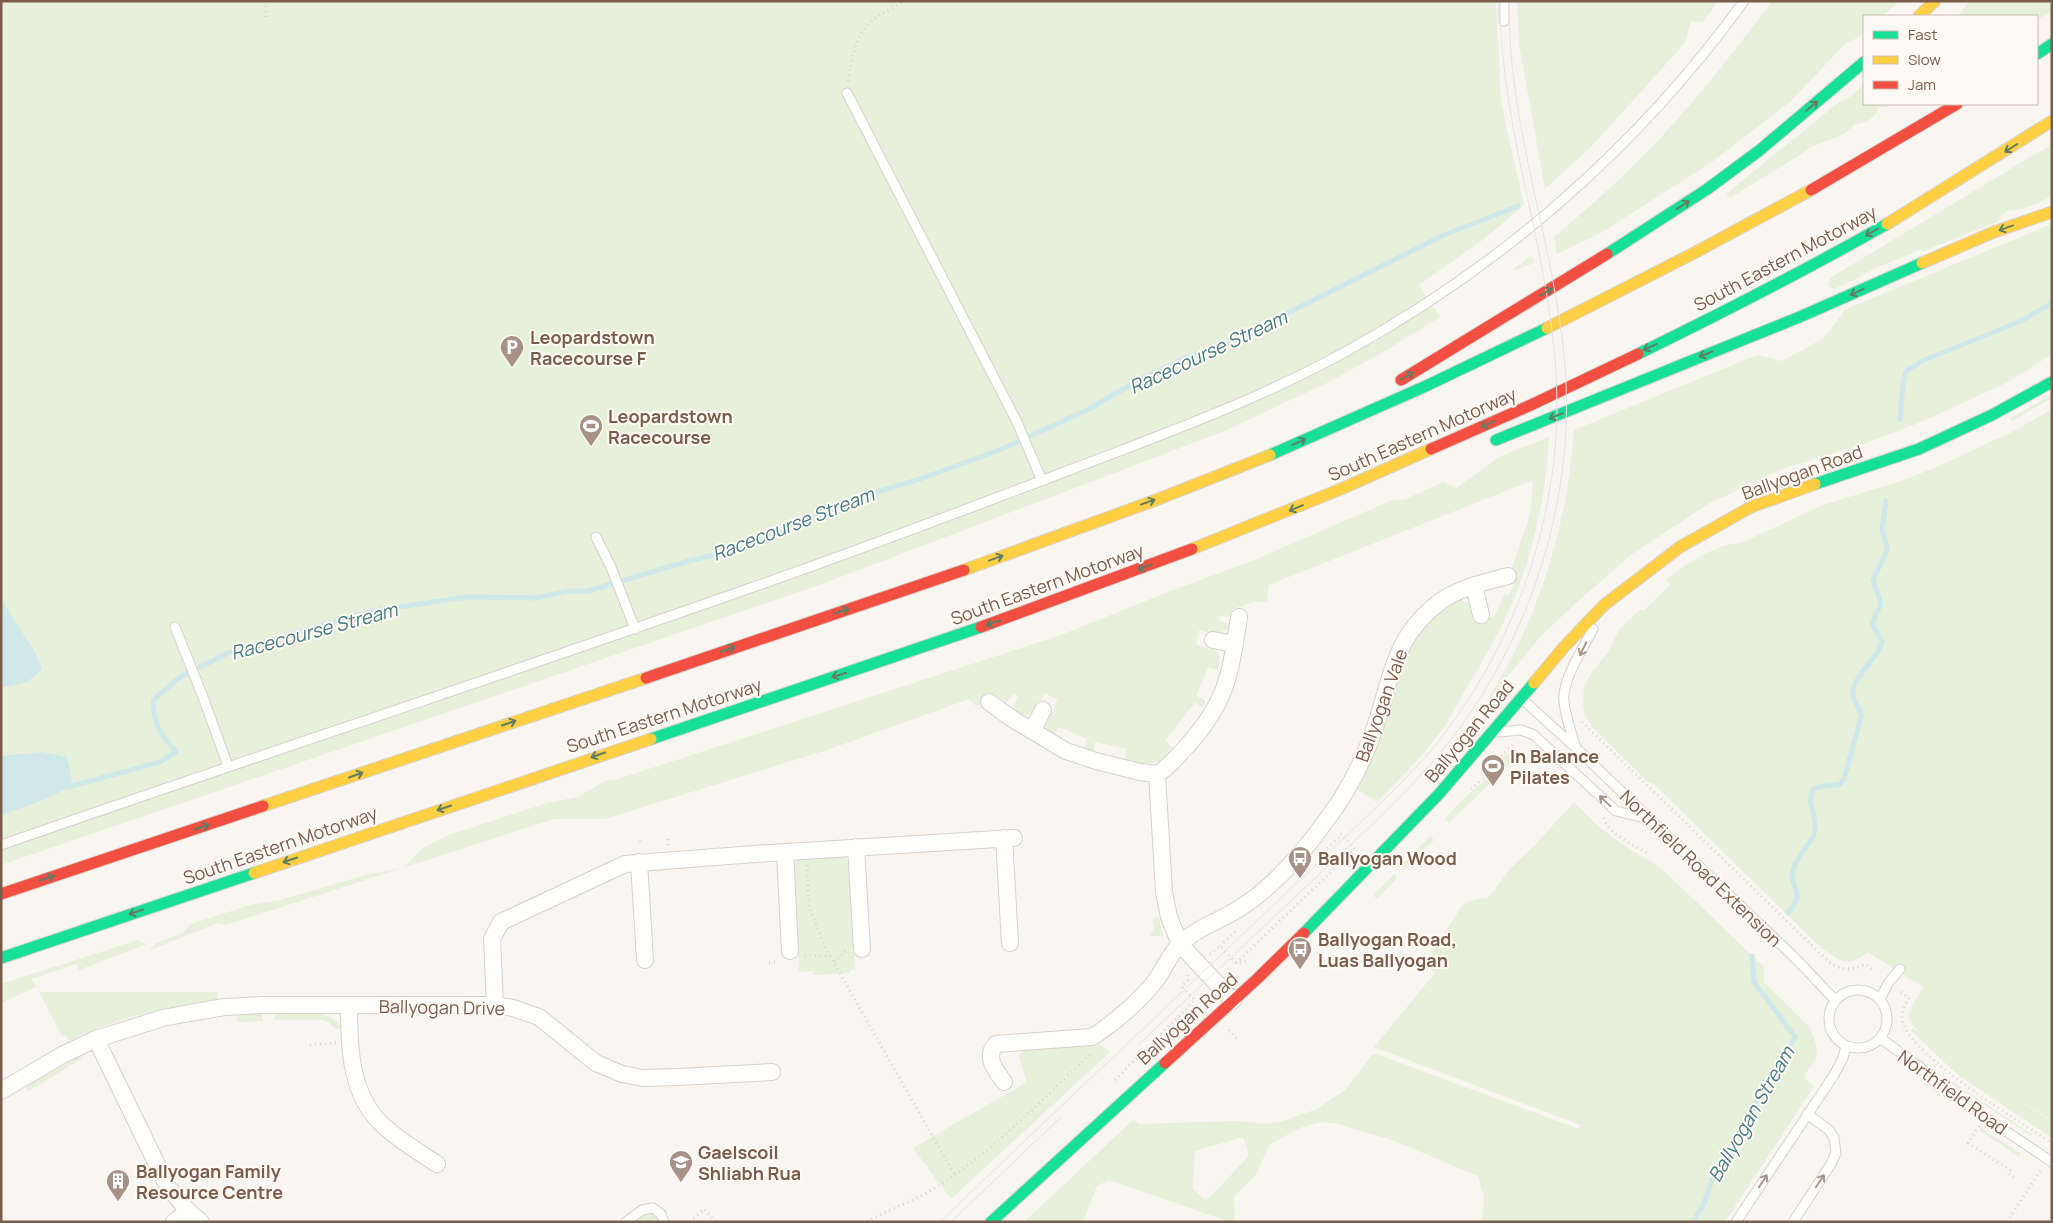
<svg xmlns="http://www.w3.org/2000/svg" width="2053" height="1223" font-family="Manrope,sans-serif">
	<rect width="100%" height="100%" fill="#f9f5f0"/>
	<path fill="#e7f0db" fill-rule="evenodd" d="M1,1H1496L1501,103L1524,205L1484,239L1419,285L1440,317L1385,351L1327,383L1224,431L1138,464L822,584L1,865Z
		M1517,1H1718L1703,22L1691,21L1684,44L1592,146L1545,189L1519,44Z
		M1772,1H1899L1883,16H1864V34L1844,45L1791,101L1712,162L1599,234L1557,254L1554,237C1592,205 1629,172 1663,135C1702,93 1737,48 1772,1Z
		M1970,1H2052V12L2037,19V16H1957Z
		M1864,84V104H1893L1891,106L1879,108C1875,118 1866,123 1855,124C1838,142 1821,139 1803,153L1730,198L1726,194L1839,102L1850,97Z
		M2052,144V196C2037,204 2023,211 2006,211L1997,222L1924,251L1918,250C1908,257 1896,259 1885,264C1867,272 1852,282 1834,289L1828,286L1830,278Z
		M2052,224V354L2008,382L1921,422L1869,442L1782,469L1708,504L1632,554L1576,603L1541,636L1488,700C1539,617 1567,528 1574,430L1757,355L1782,361L1824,338L1846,309Z
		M1532,255L1534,263L1519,269L1512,270Z
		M2052,394V398L2012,421L2011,418Z
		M2052,409V1121L1930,1041L2052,1122V1138L1958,1075L1913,1033L1911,1030L1913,1028L1925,1037C1899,1016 1910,1012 1923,987L1868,952C1847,969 1839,960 1820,947L1654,784L1648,782L1592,727L1585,715L1583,705L1584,688L1590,675L1608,652L1621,627L1641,609L1643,611L1670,585L1666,579C1688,564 1714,544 1741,543L1823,505L1904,480L1939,466L2012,432Z
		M1549,437C1546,498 1532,561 1506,617C1492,647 1474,674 1458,703C1453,711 1450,718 1445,726C1425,754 1401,778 1377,802L1356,788C1364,764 1373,740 1381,716C1397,671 1414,621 1460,599L1471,605L1476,620L1495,616L1504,595L1510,594L1515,580L1512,567L1514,561L1530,515L1533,480L1269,585L1267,601L1253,602L1233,609L1229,617L1220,615L1219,621L1228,624V628C1218,636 1210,633 1199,630L1196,644L1217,651L1220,656L1218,670L1208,668L1196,696L1205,700V705L1203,708L1195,702L1165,741L1172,747C1165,768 1142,765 1125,761L1126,749L1095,742L1093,753L1083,750L1087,739L1059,727L1055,735L1044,728L1058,700L1045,693L1036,710L1026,716L1013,711L1012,707L1018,698L1014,693L1006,702L998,696L976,706L969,699L830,749L624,813L604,819H554L226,925L218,923L150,950L156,943L183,933L191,924L250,905L280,900L369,874L404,868L422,848L446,836L547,803L578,797L605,781L618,779L1061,635L1173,590L1252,561L1390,501L1406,499L1443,482L1456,488L1501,456Z
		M1507,753L1514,760L1449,823L1445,819L1460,802L1485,780Z
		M1574,802L1600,828L1631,850L1660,867L1764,967V982L1810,1028C1813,1036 1819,1048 1816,1057C1814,1064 1807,1069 1805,1075V1079L1814,1086L1725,1222H1482L1484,1196L1478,1176L1392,1140L1338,1124L1322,1122L1302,1127L1270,1144L1256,1174L1234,1197L1235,1222H1230L1109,1180L1097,1186L1083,1222H1024L1134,1119L1139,1124L1239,1121L1263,1124L1280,1122L1317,1109L1345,1090L1372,1055L1376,1054L1579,1129L1580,1125L1374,1047L1435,973L1425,964L1463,904L1476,899L1488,898L1511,868L1535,845ZM1243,1137L1249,1156L1206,1201L1193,1189L1195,1151Z
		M1430,836L1434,840L1405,870L1401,866Z
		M842,856L846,859L849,865L855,969L851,970L850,973L814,975L813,971L799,972L793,868L795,862L800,858Z
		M1394,874L1397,878L1377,899L1373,895Z
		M1158,915L1163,936H1149L1154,928L1153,920Z
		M138,940L147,944L79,970L76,964L32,979L36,987L1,1003V984Z
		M39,992H218V1000C167,1006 115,1018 69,1041L65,1035L62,1036Z
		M262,1014L263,1021L237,1022V1015Z
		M275,1014C296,1014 330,1006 341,1028L336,1029L328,1022L322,1020H275Z
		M1098,1043L1110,1052L951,1199L913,1148L1027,1082L1022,1068L1019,1055L1024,1048Z
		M78,1057H85L28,1091L26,1086Z
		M1950,1082H1953L2032,1134L2031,1136Z
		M1981,1128L2020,1153L2019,1157L1979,1130Z
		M649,1213L655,1215L660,1222H635L643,1215Z"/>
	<path fill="#d0e8ea" d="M1,599L36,654L42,670L27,682L1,688Z
		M42,752L67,757L73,786L33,804L1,815V756Z"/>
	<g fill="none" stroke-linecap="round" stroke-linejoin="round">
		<path stroke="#d0e8ea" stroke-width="5" d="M1900,420L1903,383L1906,371L1922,361L2021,321L2052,303
			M68,787L160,762L176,752C159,732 154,726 153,700L180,677L230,652L372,611L466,597L536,598L568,591H588L685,562L738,549L797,526L857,498L920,479L1002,449L1089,409L1139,380L1187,357L1242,338L1292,311L1444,235L1518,206
			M1788,913C1808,890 1788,889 1793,870C1797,853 1814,842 1815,830C1817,815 1805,802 1814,788L1840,784L1844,779L1861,717C1860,706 1853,702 1853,695C1851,677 1878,660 1882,641L1872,624L1881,603L1873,580L1886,553L1887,547L1882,529L1886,501
			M1693,1222L1704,1204L1714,1174L1795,1037L1754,982L1752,956"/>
		<g stroke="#d7d1cb" stroke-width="11">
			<path id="lane" d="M1504,21V1
				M847,93L1017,422L1042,481
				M596,537L611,567L635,629
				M175,627L203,697L228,766
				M1522,699L1576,748L1798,961L1835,1000
				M1499,732L1521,730L1534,735L1616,811L1649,819
				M1576,748C1572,735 1562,707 1564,694C1567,672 1583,649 1593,629
				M1,845C254,757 507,674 759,585C865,548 970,508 1075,468C1167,433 1260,399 1347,351C1503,265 1639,146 1744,1
				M1829 1019a29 29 0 1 1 58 0a29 29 0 1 1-58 0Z
				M1880,999L1889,982L1900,969
				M1880,1038L1920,1067L1937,1085L2052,1162
				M626,1222L642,1210L653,1208L661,1214L664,1222
				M1736,1222L1834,1075L1843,1058L1846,1046
				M1793,1222L1831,1164L1836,1153L1834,1138L1829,1130L1807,1114"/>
		</g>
		<g stroke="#d7d1cb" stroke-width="18">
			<path id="street" d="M1474,585L1481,615
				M1213,640L1235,644
				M989,702L1011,718L1066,751L1096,761L1140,772L1157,774C1170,767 1178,755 1188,745C1228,700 1230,674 1239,617
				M1032,731L1043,710
				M1157,774L1164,892L1169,917L1180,944L1233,1001
				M1004,838L1010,943
				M856,847L862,949
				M785,852L790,951
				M639,862L645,960
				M495,1005L492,939L501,922L625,864L754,854L1014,838
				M349,1006C349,1044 350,1087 375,1117C392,1136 416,1150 437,1164
				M96,1039L168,1187L188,1211L201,1222
				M1004,1082C996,1071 984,1057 996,1044L1091,1037L1097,1034C1116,1021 1142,999 1156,980C1165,968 1170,953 1181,943C1198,927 1220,921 1240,908C1273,887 1302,854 1325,822C1345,796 1362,764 1373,733C1392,680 1391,638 1441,601C1461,587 1486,582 1508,576
				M1,1091L62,1055L96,1039L163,1018L189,1013L225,1007L263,1005H495L513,1008L539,1017L596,1063L622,1074L643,1078L678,1077L772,1072
				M174,1222L188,1211"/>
		</g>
		<g stroke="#d9d2cb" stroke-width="13">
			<path id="fast" d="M2037,54L2052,44
				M1607,254L1706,190L1760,150L1864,62
				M1638,354C1722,313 1806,270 1887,224
				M1496,440L1802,316L1922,263
				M1270,455L1426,386L1547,328
				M1815,484L1919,449L1992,415L2052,382
				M651,739L981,627
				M1304,933L1439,794L1534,683
				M1,958L254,873
				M991,1222L1165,1063"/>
		</g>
		<g stroke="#d9d2cb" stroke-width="13">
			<path id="slow" d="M1919,16L1935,1
				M1887,224L2052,121
				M1922,263L1994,232L2052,212
				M1547,328L1696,252L1811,190
				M1192,549L1341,489L1431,449
				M964,570L1156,500L1270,455
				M1534,683L1564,647L1604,605L1680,547L1751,507L1815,484
				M263,806L646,678
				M254,873L651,739"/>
		</g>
		<g stroke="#d9d2cb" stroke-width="13">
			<path id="jam" d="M1811,190L1957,104
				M1401,380L1607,254
				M1431,449L1531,405L1638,354
				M981,627L1192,549
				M646,678L964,570
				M1,894L263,806
				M1165,1063L1257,979L1304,933"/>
		</g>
		<path stroke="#dcd5d0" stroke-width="3" stroke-dasharray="1 4" stroke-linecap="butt" d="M265,1L266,21
			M848,81C855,35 862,20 907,1
			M1582,722L1829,962C1842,971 1851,971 1865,964L1874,971
			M1471,789L1484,778L1509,747L1515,744
			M1604,818C1607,833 1636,847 1649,854
			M668,839V845
			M640,841L641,846
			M1327,848L1342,835
			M807,865L809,907L825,947L954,1174
			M1220,946L1238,929
			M1210,954L1220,946L1236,963L1246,961
			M805,955L830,956
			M834,962L846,951
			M769,963L777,962
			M1236,963L1355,849L1338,831
			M1901,992L1909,998C1904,1006 1900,1014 1903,1023C1914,1058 2019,1121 2052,1143
			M1229,1030L1237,1039
			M310,1045L336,1043
			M1115,1080L1195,1000L1182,987L1188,980V975
			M1979,1126L1968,1143L2010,1170L2008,1173L2014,1177
			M690,1222L704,1209L716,1222
			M867,1222C890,1208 916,1201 938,1186C995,1150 1042,1099 1091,1054
			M2007,1222L2042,1168"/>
		<use href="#lane" stroke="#fefefd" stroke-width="9"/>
		<use href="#street" stroke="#fefefd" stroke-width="16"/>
		<use href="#fast" stroke="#16e098" stroke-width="11"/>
		<use href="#slow" stroke="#ffcf43" stroke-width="11"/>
		<use href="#jam" stroke="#f24e42" stroke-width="11"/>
		<path stroke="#e6e3e7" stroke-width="1" d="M1138,1045C1195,991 1253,937 1310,883C1352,843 1397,803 1435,759C1526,653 1576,506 1565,366C1555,244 1507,125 1509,1
			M940,1222C1040,1125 1143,1030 1244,933C1283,896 1322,859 1361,822C1386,798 1411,774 1433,748C1510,654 1556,530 1557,408C1558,270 1500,139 1500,1
			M951,1222L1061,1117"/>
	</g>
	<defs><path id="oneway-shaft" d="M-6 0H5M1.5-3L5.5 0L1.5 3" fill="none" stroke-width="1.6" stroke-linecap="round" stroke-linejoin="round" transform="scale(1.25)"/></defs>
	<g stroke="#617d60">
		<use href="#oneway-shaft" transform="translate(1812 106) rotate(-40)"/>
		<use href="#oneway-shaft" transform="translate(2011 148) rotate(148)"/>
		<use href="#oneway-shaft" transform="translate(1683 205) rotate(-33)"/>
		<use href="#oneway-shaft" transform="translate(2006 228) rotate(160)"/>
		<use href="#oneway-shaft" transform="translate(1872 232) rotate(150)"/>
		<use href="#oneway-shaft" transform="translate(1546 292) rotate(-31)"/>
		<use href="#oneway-shaft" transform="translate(1857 292) rotate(156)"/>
		<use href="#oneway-shaft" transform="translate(1650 347) rotate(155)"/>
		<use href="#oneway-shaft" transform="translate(1706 354) rotate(158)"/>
		<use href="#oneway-shaft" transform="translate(1407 376) rotate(-28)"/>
		<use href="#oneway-shaft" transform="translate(1556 416) rotate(158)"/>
		<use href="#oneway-shaft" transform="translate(1488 424) rotate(156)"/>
		<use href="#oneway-shaft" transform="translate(1299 442) rotate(-23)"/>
		<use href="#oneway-shaft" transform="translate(1148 502) rotate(-20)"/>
		<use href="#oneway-shaft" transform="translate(1296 508) rotate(158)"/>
		<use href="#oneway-shaft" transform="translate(996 558) rotate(-20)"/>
		<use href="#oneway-shaft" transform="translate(1145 567) rotate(159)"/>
		<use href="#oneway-shaft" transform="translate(842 611) rotate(-18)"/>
		<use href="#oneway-shaft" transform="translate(993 623) rotate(161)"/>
		<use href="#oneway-shaft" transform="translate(728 649) rotate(-19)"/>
		<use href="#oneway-shaft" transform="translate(839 675) rotate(162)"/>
		<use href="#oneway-shaft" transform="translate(509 723) rotate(-19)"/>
		<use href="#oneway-shaft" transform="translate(598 755) rotate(161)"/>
		<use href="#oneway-shaft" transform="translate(356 775) rotate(-19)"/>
		<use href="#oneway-shaft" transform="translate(444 808) rotate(161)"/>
		<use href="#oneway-shaft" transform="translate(202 827) rotate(-18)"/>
		<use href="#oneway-shaft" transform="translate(290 860) rotate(161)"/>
		<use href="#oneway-shaft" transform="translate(47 878) rotate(-19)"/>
		<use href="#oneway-shaft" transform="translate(136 912) rotate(161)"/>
	</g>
	<g stroke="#a8958b">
		<use href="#oneway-shaft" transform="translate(1583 649) rotate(116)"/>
		<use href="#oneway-shaft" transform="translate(1605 801) rotate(-137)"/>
		<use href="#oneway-shaft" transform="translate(1763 1181) rotate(-57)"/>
		<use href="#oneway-shaft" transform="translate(1820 1181) rotate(-56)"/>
	</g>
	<defs>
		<g id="parking-pin" transform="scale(1.25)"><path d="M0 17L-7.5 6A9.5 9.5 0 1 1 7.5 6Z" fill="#a69286" stroke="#fffaf3"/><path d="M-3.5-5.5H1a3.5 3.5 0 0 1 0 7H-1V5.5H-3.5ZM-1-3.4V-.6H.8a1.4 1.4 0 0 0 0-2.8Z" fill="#fff"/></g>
		<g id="stadium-pin" transform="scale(1.25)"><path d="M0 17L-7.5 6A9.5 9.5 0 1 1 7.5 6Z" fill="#a69286" stroke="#fffaf3"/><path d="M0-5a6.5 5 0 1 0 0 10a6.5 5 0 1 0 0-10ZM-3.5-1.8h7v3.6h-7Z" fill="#fff"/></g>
		<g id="bus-pin" transform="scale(1.25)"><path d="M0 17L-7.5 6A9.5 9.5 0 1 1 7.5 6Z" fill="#a69286" stroke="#fffaf3"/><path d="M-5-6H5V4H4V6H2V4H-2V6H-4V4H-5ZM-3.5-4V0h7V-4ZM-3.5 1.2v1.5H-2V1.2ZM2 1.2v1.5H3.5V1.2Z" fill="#fff"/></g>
		<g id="school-pin" transform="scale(1.25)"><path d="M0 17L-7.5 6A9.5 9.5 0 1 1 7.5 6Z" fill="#a69286" stroke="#fffaf3"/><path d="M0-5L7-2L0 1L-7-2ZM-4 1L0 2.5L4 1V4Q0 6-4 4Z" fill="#fff"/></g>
		<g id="building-pin" transform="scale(1.25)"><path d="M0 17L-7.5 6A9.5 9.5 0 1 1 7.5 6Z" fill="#a69286" stroke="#fffaf3"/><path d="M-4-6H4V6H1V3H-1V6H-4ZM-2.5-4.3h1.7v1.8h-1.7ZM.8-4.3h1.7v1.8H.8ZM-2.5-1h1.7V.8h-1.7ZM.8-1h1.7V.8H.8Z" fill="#fff"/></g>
	</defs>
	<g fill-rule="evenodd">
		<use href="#parking-pin" x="512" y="347"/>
		<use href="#stadium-pin" x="591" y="426"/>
		<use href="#stadium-pin" x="1493" y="766"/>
		<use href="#bus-pin" x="1300" y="858"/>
		<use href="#bus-pin" x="1300" y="949"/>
		<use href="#school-pin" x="681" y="1162"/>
		<use href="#building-pin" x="118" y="1181"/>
	</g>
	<g text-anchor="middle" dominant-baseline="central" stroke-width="4" stroke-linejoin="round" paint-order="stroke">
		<g font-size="18" fill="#7a5c4d" stroke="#fffaf3">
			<text transform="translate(1785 258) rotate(-28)">South Eastern Motorway</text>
			<text transform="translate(1422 434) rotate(-24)">South Eastern Motorway</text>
			<text transform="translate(1802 472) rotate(-20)">Ballyogan Road</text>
			<text transform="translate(1047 584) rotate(-20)">South Eastern Motorway</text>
			<text transform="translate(1381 705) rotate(-70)">Ballyogan Vale</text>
			<text transform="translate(664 715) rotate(-18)">South Eastern Motorway</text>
			<text transform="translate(1469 731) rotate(-50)">Ballyogan Road</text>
			<text transform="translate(280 845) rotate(-19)">South Eastern Motorway</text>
			<text transform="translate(1701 868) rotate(44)">Northfield Road Extension</text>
			<text transform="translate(442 1007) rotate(1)">Ballyogan Drive</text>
			<text transform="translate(1187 1018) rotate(-42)">Ballyogan Road</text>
			<text transform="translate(1953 1092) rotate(36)">Northfield Road</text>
		</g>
		<g font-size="18" font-weight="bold" fill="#7a5c4d" stroke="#fffaf3" text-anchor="start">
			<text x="530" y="337">Leopardstown<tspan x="530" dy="21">Racecourse F</tspan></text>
			<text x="608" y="416">Leopardstown<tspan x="608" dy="21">Racecourse</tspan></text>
			<text x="1510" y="756">In Balance<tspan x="1510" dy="21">Pilates</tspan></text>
			<text x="1318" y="858">Ballyogan Wood</text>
			<text x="1318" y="939">Ballyogan Road,<tspan x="1318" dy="21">Luas Ballyogan</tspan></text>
			<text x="698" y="1152">Gaelscoil<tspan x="698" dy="21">Shliabh Rua</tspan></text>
			<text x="136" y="1171">Ballyogan Family<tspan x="136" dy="21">Resource Centre</tspan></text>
		</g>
		<g font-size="19" font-style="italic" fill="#437c86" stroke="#fffaf3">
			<text transform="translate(1208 352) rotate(-25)">Racecourse Stream</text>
			<text transform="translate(793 524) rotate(-21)">Racecourse Stream</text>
			<text transform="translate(314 631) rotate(-15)">Racecourse Stream</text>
			<text transform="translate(1751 1114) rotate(-60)">Ballyogan Stream</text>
		</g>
	</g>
	<rect width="2053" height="1223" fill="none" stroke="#7a5c4d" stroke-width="5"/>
	<rect x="1863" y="15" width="175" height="90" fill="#fffaf3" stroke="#cabbb1"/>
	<rect x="1873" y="31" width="25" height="8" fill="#16e098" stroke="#cabbb1"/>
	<text x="1908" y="40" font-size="15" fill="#7a5c4d">Fast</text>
	<rect x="1873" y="56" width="25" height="8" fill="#ffcf43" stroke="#cabbb1"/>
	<text x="1908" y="65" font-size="15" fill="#7a5c4d">Slow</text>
	<rect x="1873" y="81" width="25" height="8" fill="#f24e42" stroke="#cabbb1"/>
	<text x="1908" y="90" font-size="15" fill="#7a5c4d">Jam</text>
</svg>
